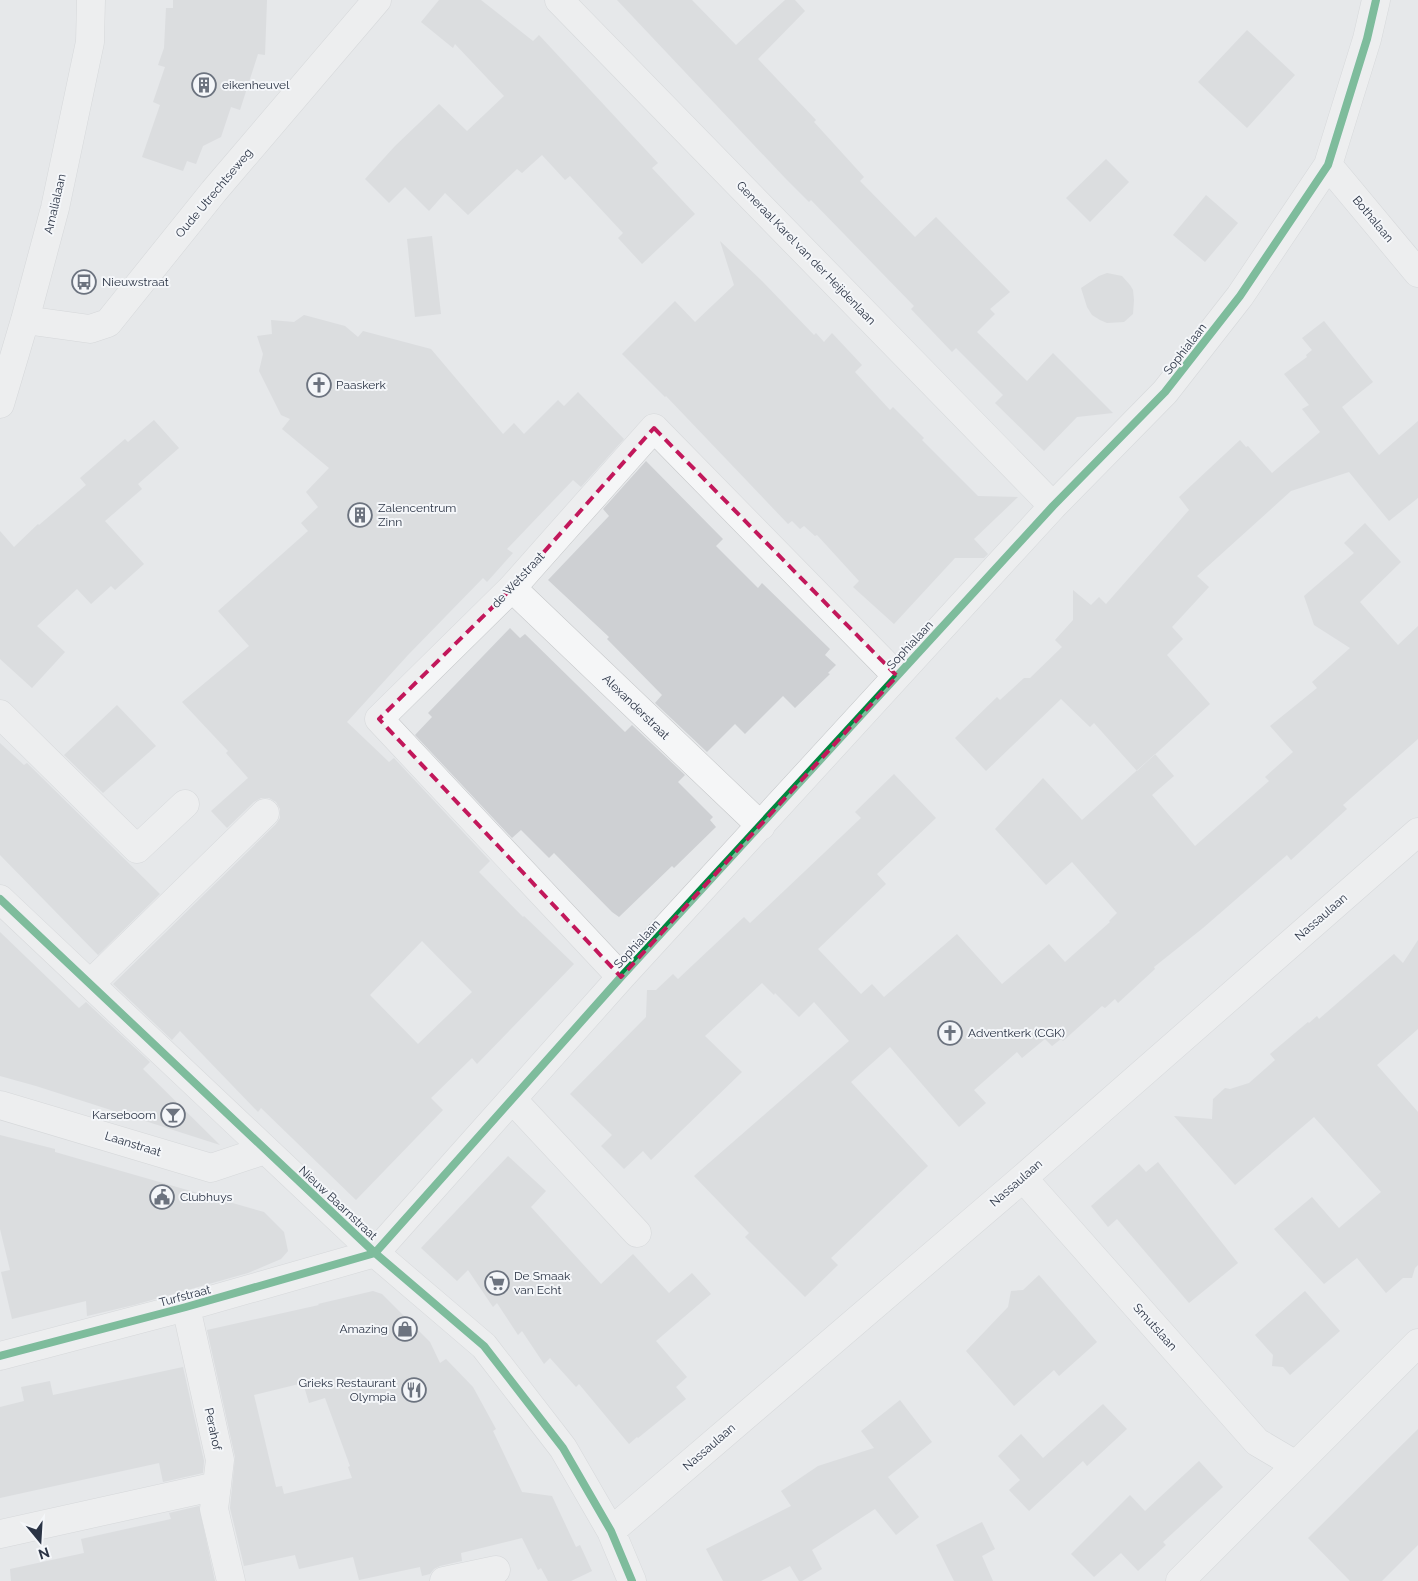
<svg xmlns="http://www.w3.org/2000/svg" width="1418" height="1581" font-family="Raleway,sans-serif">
	<rect width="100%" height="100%" fill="#e6e8ea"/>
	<path fill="#ced0d3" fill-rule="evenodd" d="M173,0H267L265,55L258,54L240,110L231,107L221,137L203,146L196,164L187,161L183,171L142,157L160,105L153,102L165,67L158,65L164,48L166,8H173Z
		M439,0H481L533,41L539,35L658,163L652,168L695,214L642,264L618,238L623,233L570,176L565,180L542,155L522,173L517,169L468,215L445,193L429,211L405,187L389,203L365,179L395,146L439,104L467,131L504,96L455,44L453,48L421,22Z
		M617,0H692L736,45L785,0H795L805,11L758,59L816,120L814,122L864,177L860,181L915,237L936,217L1010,292L990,309L995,314L977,332L1027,381L1053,353L1113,413L1077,417L1044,451L995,403L1003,395L956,348L952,352L911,309L914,306L811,200L809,202L786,179Z
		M1247,30L1295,75L1247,128L1198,82Z
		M1106,159L1129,182L1090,222L1066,198Z
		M1206,195L1238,223L1205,262L1173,235Z
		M432,236L441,314L415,317L407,239Z
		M720,241L762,281L814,335L816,333L824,342L832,333L862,365L855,372L890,410L893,407L924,438L922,440L978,496L1018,497L974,539L988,554L984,558H955L894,624L853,587L859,581L817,535L815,536L804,526L800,529L792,521L788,524L666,396L665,397L622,354L675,301L695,322L734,285Z
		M1107,273L1122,276L1130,285L1133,290L1134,300L1133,314L1124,322L1107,323L1100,320L1092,315L1087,307L1081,288L1099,276Z
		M304,315L345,326L358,337L363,331L431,349L503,434L514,423L524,434L558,400L564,406L578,392L624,439L581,487L573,480L507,549L513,553L487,582L483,578L408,655L347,722L389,762L394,758L490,861L479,872L523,917L524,916L574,964L477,1064L472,1058L431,1098L443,1110L356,1200L261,1108L258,1112L180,1031L172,1040L113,984L276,824L280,818V809L276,802L269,798H261L254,802L227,828L211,811L248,778L226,753L228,751L182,702L249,646L218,611L308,531L301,523L318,507L306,492L329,468L282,429L290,419L281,415L259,371L263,354L257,336L272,334L271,320L294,322ZM422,941L472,992L418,1044L370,995Z
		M1324,321L1373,382L1342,407L1379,455L1418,421V498L1389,521L1349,472L1291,491L1197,576L1209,587L1172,627L1183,639L1167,655L1210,704L1137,771L1094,723L1090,727L1061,699L986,771L955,738L997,697L1000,700L1024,678H1030L1062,647L1055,640L1073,620V590L1091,605L1099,597L1106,604L1189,510L1179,497L1240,440L1246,447L1248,446L1272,473L1320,432L1302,409L1309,405L1284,374L1307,357L1306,355L1312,350L1302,338Z
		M154,420L179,448L138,484L142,489L105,521L144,564L115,590L111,586L91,604L77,589L37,626L65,652L32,688L0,659V531L14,547L38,524L39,525L86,485L80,478L125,439L128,442Z
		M646,461L723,539L716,546L758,588L762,583L830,649L825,655L836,665L828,673L830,674L795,708L783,696L745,734L735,724L707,752L655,703L662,695L607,639L609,637L548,580L609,516L603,509Z
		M1365,523L1401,562L1360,602L1398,645L1418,626V739L1343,805L1347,809L1291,860L1287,855L1203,928L1154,967L1155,969L1118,1003L1115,999L1105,1008L1102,1006L1063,1041L1061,1039L1052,1046L1045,1039L1022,1058L1017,1052L974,1090L986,1103L959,1127L890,1047L851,1082L928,1166L831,1258L838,1265L805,1297L745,1237L749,1233L694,1176L849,1041L814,1002L799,1017L775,993L774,995L762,983L705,1036L742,1072L651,1160L643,1151L624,1169L601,1146L612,1135L570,1094L646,1017L647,990H656L673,974L678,979L744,917L750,923L861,818L855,812L894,774L936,818L877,874L886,884L818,949L861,994L872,984L884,997L957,934L1002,984L1049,944L1065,962L1110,922L1109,921L1117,913L1072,862L1046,885L995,829L1043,778L1082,820L1155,754L1174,776L1152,795L1195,846L1269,781L1265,777L1293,752L1270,726L1317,688L1312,682L1350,648L1314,625L1304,596L1354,553L1344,543Z
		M510,628L520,638L525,634L625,732L632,725L685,775L678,782L713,817L710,820L716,827L674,868L672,866L619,917L612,912L554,853L549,858L521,830L512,838L415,735L432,717L428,713Z
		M117,705L156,746L103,793L64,755Z
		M0,743L24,765L27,763L160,894L98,955L0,855Z
		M0,932L79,1008L86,1002L150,1062L143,1069L220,1145L36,1086L0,1076Z
		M1418,940V1029L1377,1065L1418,1112V1265L1415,1268L1412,1278H1403L1386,1293L1357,1258L1324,1284L1274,1229L1312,1197L1339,1228L1381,1192L1314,1117L1235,1185L1174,1116L1212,1119L1213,1099L1225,1088L1230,1089L1249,1083L1275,1060L1270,1054L1308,1022L1309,1023L1317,1016L1319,1019L1394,954L1403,963Z
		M0,1135L55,1149V1152L264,1212L284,1232L288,1251L281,1259L248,1273L134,1305L87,1316L86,1301L12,1319L1,1272L10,1270L0,1229Z
		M508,1156L546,1191L531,1207L601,1284L633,1254L669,1293L692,1273L711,1294L656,1341L687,1377L676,1387L686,1399L638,1438L637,1437L629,1444L579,1384L576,1387L550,1358L544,1364L522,1331L518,1335L497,1303L493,1307L468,1270L457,1281L421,1248Z
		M1158,1162L1238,1263L1189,1303L1117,1219L1108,1227L1091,1206L1139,1164L1146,1172Z
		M1039,1275L1097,1342L1059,1376L1054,1370L1014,1406L966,1351L1008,1307L1011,1291L1023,1290Z
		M373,1291L382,1294L430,1342L440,1363L446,1359L473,1387L496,1429L493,1431L522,1492L552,1496L576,1547L580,1545L592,1571L571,1581H548L541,1568L538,1570L522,1538L461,1553L462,1561L440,1566L434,1569L430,1574L422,1576L420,1567L359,1580L353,1557L299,1569L295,1555L244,1566L230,1508L235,1457L207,1330L319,1305L318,1304ZM303,1383L309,1403L325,1398L350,1466L348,1467L352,1478L284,1494L282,1486L276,1487L254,1395Z
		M1305,1291L1340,1331L1290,1375L1283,1367L1272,1366L1273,1355L1255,1335Z
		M183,1367L204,1461L203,1473L163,1482L159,1463L0,1498V1407L24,1401L21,1387L50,1381L53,1395Z
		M900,1400L932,1442L888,1477L919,1517L896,1535L875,1509L812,1550L822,1569L802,1581H799L790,1566L761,1581H723L706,1549L791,1506L781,1491L818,1466L874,1448L861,1431Z
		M1103,1404L1127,1429L1087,1466L1083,1461L1029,1511L1009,1490L1020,1480L998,1456L1021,1434L1043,1458Z
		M1418,1429V1545L1382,1581H1350L1308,1538Z
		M1199,1461L1223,1487L1163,1542L1166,1545L1138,1571L1121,1553L1094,1577L1071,1554L1130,1495L1145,1511Z
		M199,1506L215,1581H11L10,1569L84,1553L81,1539L171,1519L169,1513Z
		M982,1522L995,1549L982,1556L993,1581H954L936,1545Z"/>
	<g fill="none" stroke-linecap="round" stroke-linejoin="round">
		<g stroke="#c4c6c8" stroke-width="29">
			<path id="minor" d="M559,0L1053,506
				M1328,165L1418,273
				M25,320L90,329L108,323L214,191L377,0
				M0,404L25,320L55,208L90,42L91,0
				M512,588L761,826
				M0,714L137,849L185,804
				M0,899L375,1253L484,1346L563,1448L611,1531L632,1581
				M621,977L379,719L512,588L654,428L897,676
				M90,984L265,813
				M512,1099L637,1233
				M0,1105L211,1168L265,1150
				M1023,1178L1257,1442L1296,1465L1418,1343
				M186,1307L220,1460L214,1509L231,1581
				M0,1356L186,1307L375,1253L621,977L1053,506L1165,392L1240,296L1328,165L1367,39L1376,0
				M611,1531L1023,1178L1418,832
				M0,1534L217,1486
				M444,1581L496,1570
				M1180,1581L1296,1465"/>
		</g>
		<use href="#minor" stroke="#f5f6f7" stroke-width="28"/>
		<g stroke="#f4f6f9" stroke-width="11">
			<path id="cycleway" d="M0,899L375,1253L484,1346L563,1448L611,1531L632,1581
				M0,1356L186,1307L375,1253L621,977L1053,506L1165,392L1240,296L1328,165L1367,39L1376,0"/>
		</g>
		<use href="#cycleway" stroke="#00873e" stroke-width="8"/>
	</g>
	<path d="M0 0H1418V1581H0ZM654,428L897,676L621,977L379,719L512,588Z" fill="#e6e8ea" fill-opacity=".55" fill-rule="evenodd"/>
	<path fill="none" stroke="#c2185b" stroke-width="4" stroke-dasharray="10 6" stroke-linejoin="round" d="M654,428L897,676L621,977L379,719L512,588Z"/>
	<defs>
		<g id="building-ring" transform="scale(1.25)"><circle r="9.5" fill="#f4f6f9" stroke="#6c737f" stroke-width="1.5"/><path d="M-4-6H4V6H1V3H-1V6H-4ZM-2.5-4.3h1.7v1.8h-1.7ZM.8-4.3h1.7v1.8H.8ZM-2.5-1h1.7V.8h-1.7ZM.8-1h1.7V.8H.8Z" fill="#6c737f"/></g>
		<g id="bus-ring" transform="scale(1.25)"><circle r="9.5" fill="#f4f6f9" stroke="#6c737f" stroke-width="1.5"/><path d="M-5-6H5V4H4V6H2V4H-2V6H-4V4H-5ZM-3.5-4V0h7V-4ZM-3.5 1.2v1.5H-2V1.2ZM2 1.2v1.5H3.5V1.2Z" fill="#6c737f"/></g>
		<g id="church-ring" transform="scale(1.25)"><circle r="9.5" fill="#f4f6f9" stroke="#6c737f" stroke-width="1.5"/><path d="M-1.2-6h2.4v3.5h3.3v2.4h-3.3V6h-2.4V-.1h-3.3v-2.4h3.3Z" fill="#6c737f"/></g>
		<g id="bar-ring" transform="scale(1.25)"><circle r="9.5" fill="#f4f6f9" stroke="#6c737f" stroke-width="1.5"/><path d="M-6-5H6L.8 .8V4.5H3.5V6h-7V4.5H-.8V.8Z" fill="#6c737f"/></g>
		<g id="civic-ring" transform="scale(1.25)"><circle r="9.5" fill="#f4f6f9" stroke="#6c737f" stroke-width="1.5"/><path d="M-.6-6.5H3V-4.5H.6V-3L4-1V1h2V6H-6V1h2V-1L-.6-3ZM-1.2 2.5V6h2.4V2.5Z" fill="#6c737f"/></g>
		<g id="supermarket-ring" transform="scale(1.25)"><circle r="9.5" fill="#f4f6f9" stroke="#6c737f" stroke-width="1.5"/><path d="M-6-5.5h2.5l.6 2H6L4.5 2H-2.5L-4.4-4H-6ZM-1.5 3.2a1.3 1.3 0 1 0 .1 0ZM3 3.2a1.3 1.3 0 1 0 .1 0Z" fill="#6c737f"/></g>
		<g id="shop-ring" transform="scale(1.25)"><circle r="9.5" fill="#f4f6f9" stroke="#6c737f" stroke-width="1.5"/><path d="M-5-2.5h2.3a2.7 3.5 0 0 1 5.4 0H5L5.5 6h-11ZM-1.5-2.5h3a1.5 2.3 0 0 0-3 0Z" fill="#6c737f"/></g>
		<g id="restaurant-ring" transform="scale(1.25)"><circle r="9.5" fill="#f4f6f9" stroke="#6c737f" stroke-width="1.5"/><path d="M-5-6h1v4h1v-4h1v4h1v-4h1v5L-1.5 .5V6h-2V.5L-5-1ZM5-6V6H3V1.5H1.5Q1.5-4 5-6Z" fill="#6c737f"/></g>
	</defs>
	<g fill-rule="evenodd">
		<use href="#building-ring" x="204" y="85"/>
		<use href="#bus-ring" x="84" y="282"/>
		<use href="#church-ring" x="319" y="385"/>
		<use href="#building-ring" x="360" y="515"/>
		<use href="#church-ring" x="950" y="1033"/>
		<use href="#bar-ring" x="173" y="1115"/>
		<use href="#civic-ring" x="162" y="1197"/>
		<use href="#supermarket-ring" x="497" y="1283"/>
		<use href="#shop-ring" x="405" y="1329"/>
		<use href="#restaurant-ring" x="414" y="1390"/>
	</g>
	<g text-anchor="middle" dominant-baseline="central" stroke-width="4" stroke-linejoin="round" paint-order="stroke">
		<g font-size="12" fill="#2b3445" stroke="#f4f6f9" text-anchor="start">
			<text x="222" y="85">eikenheuvel</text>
			<text x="102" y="282">Nieuwstraat</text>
			<text x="336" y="385">Paaskerk</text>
			<text x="378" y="508">Zalencentrum<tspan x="378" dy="14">Zinn</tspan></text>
			<text x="968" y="1033">Adventkerk (CGK)</text>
			<text x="156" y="1115" text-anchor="end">Karseboom</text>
			<text x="180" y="1197">Clubhuys</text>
			<text x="514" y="1276">De Smaak<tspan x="514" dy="14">van Echt</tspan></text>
			<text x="388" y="1329" text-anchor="end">Amazing</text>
			<text x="396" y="1383" text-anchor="end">Grieks Restaurant<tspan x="396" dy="14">Olympia</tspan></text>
		</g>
		<g font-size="12" fill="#2b3445" stroke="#f4f6f9">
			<text transform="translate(214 193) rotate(-50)">Oude Utrechtseweg</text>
			<text transform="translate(55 204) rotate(-77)">Amalialaan</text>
			<text transform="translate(1373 219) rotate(50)">Bothalaan</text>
			<text transform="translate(806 253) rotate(46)">Generaal Karel van der Heijdenlaan</text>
			<text transform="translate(1185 349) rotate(-52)">Sophialaan</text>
			<text transform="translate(518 580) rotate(-47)">de Wetstraat</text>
			<text transform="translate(910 645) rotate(-47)">Sophialaan</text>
			<text transform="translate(636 707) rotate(44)">Alexanderstraat</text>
			<text transform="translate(1321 917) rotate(-41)">Nassaulaan</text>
			<text transform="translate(637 944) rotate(-47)">Sophialaan</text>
			<text transform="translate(133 1144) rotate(17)">Laanstraat</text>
			<text transform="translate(1016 1183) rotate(-41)">Nassaulaan</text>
			<text transform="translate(338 1203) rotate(43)">Nieuw Baarnstraat</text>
			<text transform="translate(185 1296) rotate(-15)">Turfstraat</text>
			<text transform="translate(1155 1327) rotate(48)">Smutslaan</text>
			<text transform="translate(213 1429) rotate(78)">Perahof</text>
			<text transform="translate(709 1447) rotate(-41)">Nassaulaan</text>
		</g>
	</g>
	<g transform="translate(40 1541) rotate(162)" stroke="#f4f6f9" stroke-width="4" paint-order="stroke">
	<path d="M0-4L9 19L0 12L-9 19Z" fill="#2b3445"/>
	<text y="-8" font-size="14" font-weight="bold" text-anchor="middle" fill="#2b3445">N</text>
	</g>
</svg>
